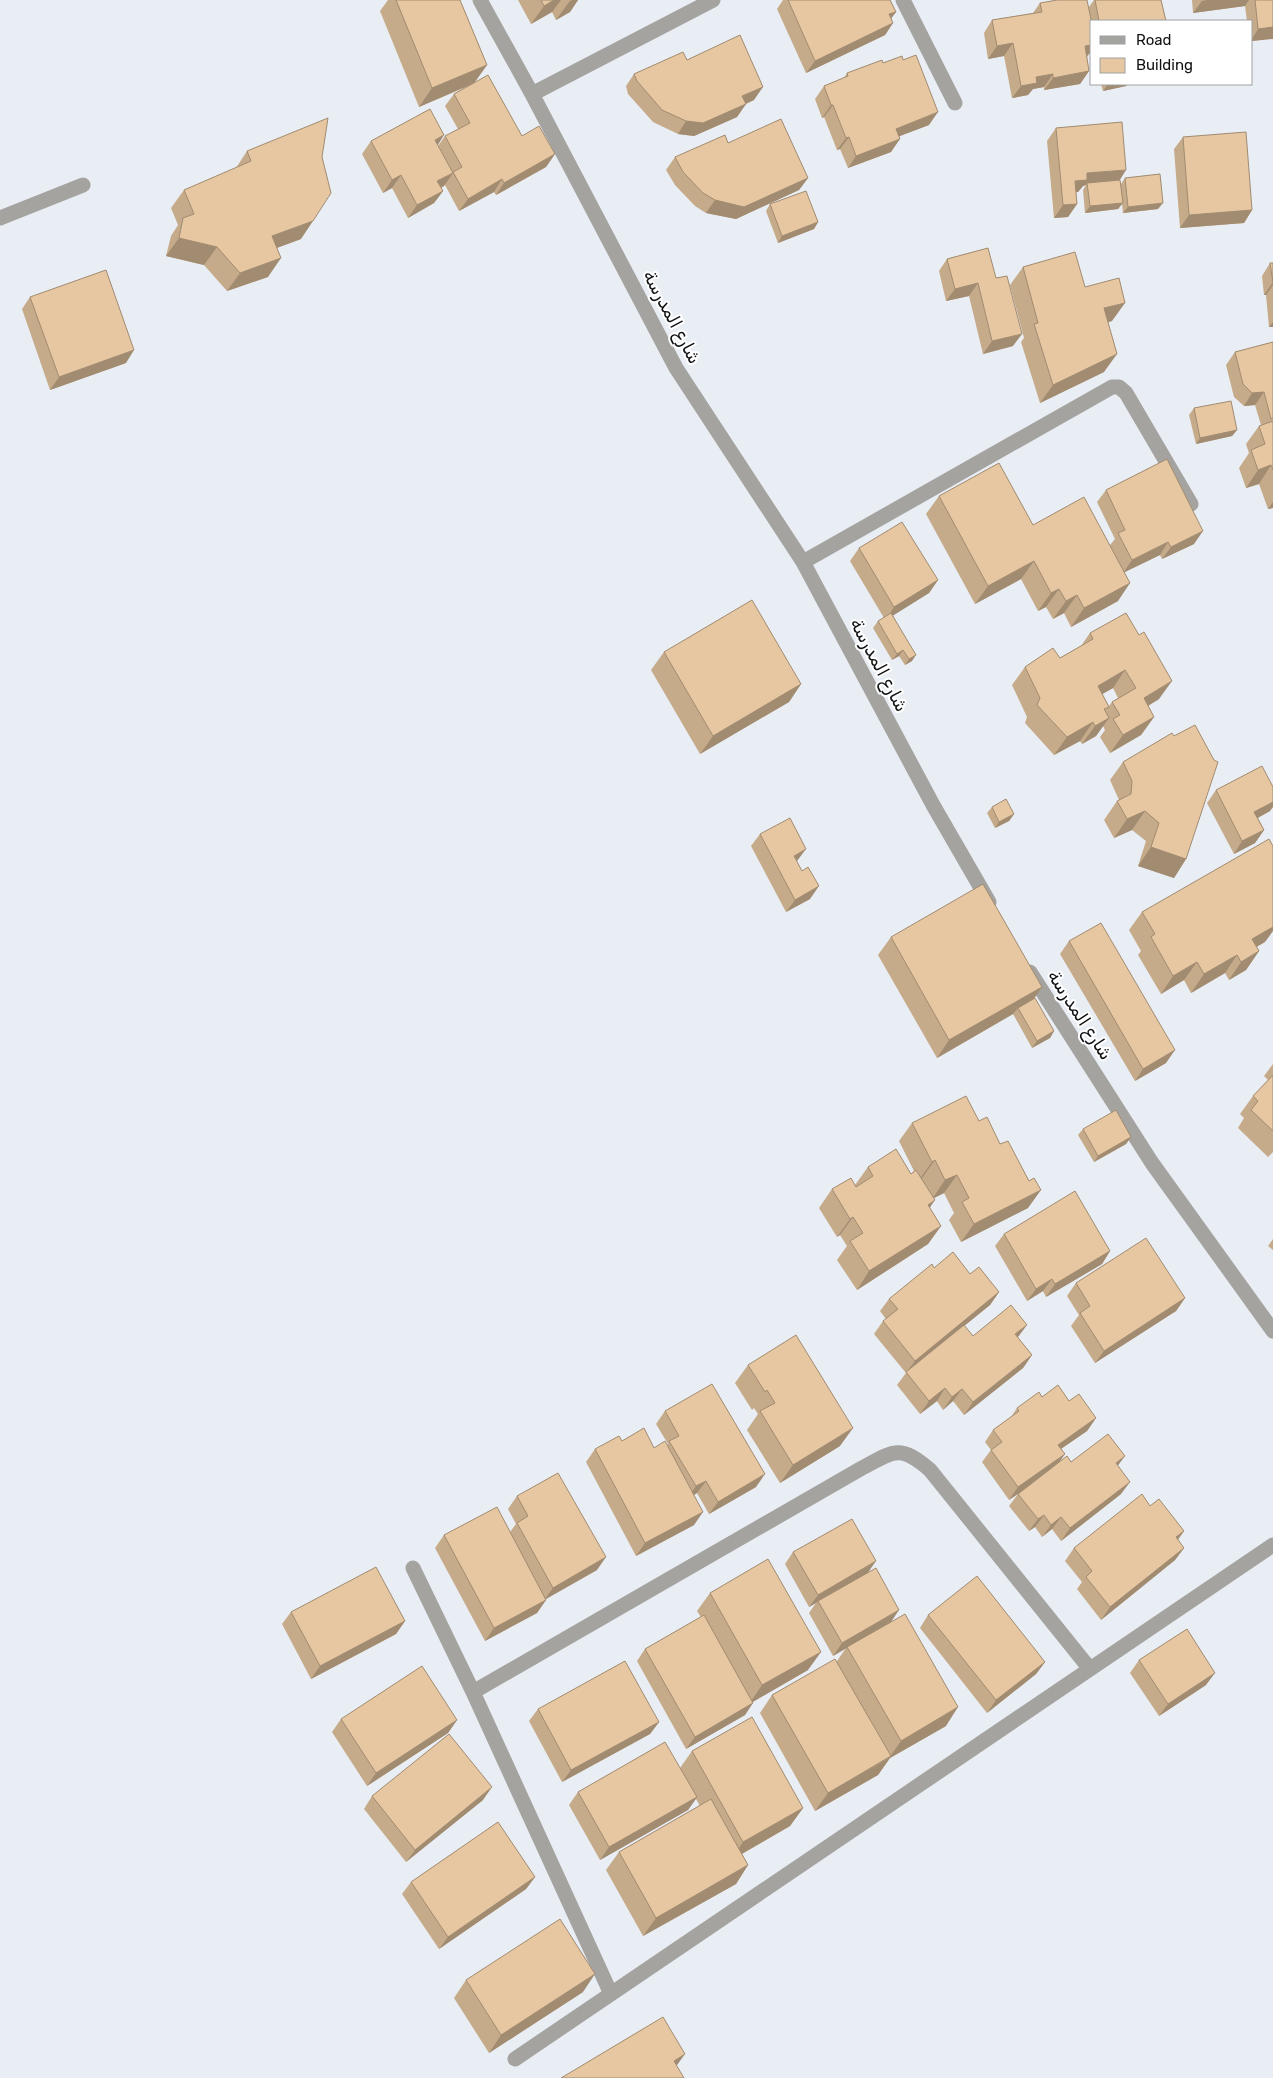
<svg xmlns="http://www.w3.org/2000/svg" width="1273" height="2078" font-family="Rubik,'Noto Sans Arabic',sans-serif">
	<rect width="100%" height="100%" fill="#e9edf4"/>
	<g fill="none" stroke-linecap="round" stroke-linejoin="round">
		<path stroke="#a4a3a0" stroke-width="15" d="M480,0L532,94L676,368L803,562L933,805L989,902
			M903,0L955,103
			M532,94L713,0
			M0,218L83,185
			M803,562L1112,387H1119L1126,393L1191,504
			M1030,972L1152,1163L1273,1331
			M413,1568L473,1692L611,1994
			M473,1692L862,1468C894,1451 900,1444 930,1470L1090,1669
			M515,2059L1273,1545"/>
	</g>
	<path fill="#c6ab8a" fill-rule="evenodd" d="M388,0H460L487,65L475,82L522,136L555,154L546,167L496,195L494,192L459,211L445,185L441,188L443,191L434,203L408,218L392,188L383,193L362,154L371,141L438,145V146L445,136L458,129L445,106L454,94L466,87L419,107L380,11Z
		M518,0H578L570,12L556,20L552,12L531,24Z
		M783,0H890L896,12L891,18L893,23L885,35L806,73L777,9Z
		M1094,0H1161L1166,21H1092V50L1087,57L1089,71L1080,84L1044,90V87L1033,89L1028,95L1012,98L1004,56L988,59L984,33L992,20L1033,13L1040,3L1089,7Z
		M1192,0H1273V38L1252,41V21H1247L1245,6L1193,13Z
		M687,60L754,100L746,104L737,117L694,136L678,134L653,122L628,94L626,86L634,74Z
		M883,63L929,125L899,136L891,152L848,168L840,149L837,150L824,117L822,118L815,99L824,86L844,78L847,73Z
		M1101,84H1128L1126,86L1103,91Z
		M1056,128L1119,180L1121,184L1125,178L1158,209L1123,213L1122,203L1118,209L1085,213L1083,190L1086,185L1083,186L1078,192H1076L1077,204L1068,217L1054,218L1047,141Z
		M1183,137L1252,210L1244,223L1180,228L1174,149Z
		M728,143L808,178L799,190L736,219L706,213L695,206L675,185L666,170L675,157Z
		M247,151L301,239L277,248L268,277L227,291L204,265L166,256L171,236L178,225L171,208L184,190L236,168Z
		M770,204L818,222L814,229L778,243L766,211Z
		M988,248L1013,346L983,354L969,296L946,301L939,271L947,259Z
		M1270,263H1273V327H1269L1266,295H1264L1262,276Z
		M1023,267L1085,287L1112,321L1108,322L1104,372L1040,403L1021,342L1024,338L1010,285Z
		M30,297L126,363L50,390L22,309Z
		M1273,342V508L1268,509L1259,484L1246,488L1239,468L1249,453L1246,444L1259,426L1261,425L1255,405L1244,406L1234,397L1226,365L1235,352Z
		M1194,408L1237,430L1232,436L1196,444L1189,415Z
		M1106,490L1194,544L1162,559L1160,555L1124,572L1118,601L1071,627L1064,613L1053,619L1046,607L1038,611L1021,579L975,604L926,514L939,496L1033,525L1110,545L1115,539L1097,502Z
		M859,548L938,580L929,593L893,615L912,661L905,665L899,656L892,660L873,628L878,621L884,618L850,561Z
		M1090,633L1159,699L1148,706L1154,717L1141,735L1110,753L1100,737L1105,730L1103,726L1096,736L1082,744L1080,741L1054,755L1025,723L1027,717L1012,685L1025,667L1060,658L1081,646ZM1113,688L1118,698L1112,702L1109,706L1102,694Z
		M664,652L801,684L789,702L700,754L651,670Z
		M1123,762L1186,859L1174,878L1138,866L1146,841L1132,830L1114,838L1104,820L1117,801L1119,800L1110,780Z
		M1216,790L1270,811L1258,818L1264,830L1255,843L1234,854L1207,803Z
		M992,807L1014,814L1009,821L995,828L987,813Z
		M760,834L810,899L786,912L751,846Z
		M1142,912L1265,942L1256,947L1259,951L1246,970L1229,980L1225,973L1191,993L1184,980L1161,994L1138,955L1141,951L1129,930Z
		M891,937L1042,987L1033,999L1054,1031L1050,1038L1032,1048L1013,1014L937,1058L878,955Z
		M1069,941L1166,1063L1135,1081L1060,954Z
		M1273,1064V1152L1268,1157L1238,1128L1244,1118L1240,1114L1253,1096L1268,1080L1264,1076Z
		M979,1121L1028,1208L961,1242L949,1220L954,1213L944,1193L934,1198L930,1208L941,1226L928,1244L857,1290L837,1260L847,1246L840,1235L837,1237L819,1208L832,1189L855,1185L868,1167L911,1174L914,1171L899,1141L912,1123Z
		M1083,1129L1131,1137L1126,1144L1094,1162L1078,1135Z
		M1004,1234L1110,1251L1102,1264L1046,1297L1043,1291L1027,1301L995,1246Z
		M1273,1239V1250L1268,1246Z
		M934,1268L970,1274L999,1292L990,1305L964,1326L973,1336L1018,1338L1032,1355L1023,1368L964,1415L953,1401L943,1410L937,1401L920,1414L897,1385L906,1373L874,1334L883,1321L886,1319L880,1311L889,1299Z
		M1076,1283L1185,1298L1176,1311L1095,1363L1071,1326L1079,1315L1067,1296Z
		M748,1365L840,1446L780,1483L747,1430L758,1414L754,1408L752,1410L735,1383Z
		M1042,1397L1069,1401L1096,1418L1087,1431L1061,1449L1060,1461L1118,1465L1121,1494L1061,1541L1052,1529L1042,1537L1035,1527L1029,1531L1009,1506L1018,1494L1009,1500L982,1462L991,1450L985,1442L993,1430L1011,1417L1017,1408Z
		M665,1411L756,1487L709,1514L697,1493L694,1495V1525L636,1556L586,1462L595,1449L654,1448L667,1445L668,1444L656,1424Z
		M517,1496L597,1570L546,1599V1600L537,1613L485,1641L435,1548L444,1535L510,1532L516,1524L508,1509Z
		M1150,1506L1184,1531L1178,1540L1184,1548L1175,1560L1101,1620L1077,1589L1082,1582L1065,1561L1074,1548Z
		M793,1552L868,1572L891,1621L946,1726L890,1758L878,1775L815,1811L760,1713L772,1695L837,1661L846,1648L833,1656L809,1613L816,1603L809,1607L785,1564Z
		M710,1593L808,1670L753,1702L745,1715L686,1749L637,1661L645,1649L701,1617L697,1611Z
		M291,1612L405,1621L396,1634L311,1679L282,1624Z
		M928,1615L1045,1662L1036,1674L987,1713L920,1628Z
		M1139,1660L1206,1685L1159,1716L1130,1673Z
		M538,1709L659,1722L650,1734L562,1782L529,1721Z
		M341,1719L457,1720L448,1733L367,1786L332,1732Z
		M692,1751L803,1808L790,1826L742,1854L748,1865L736,1884L643,1936L606,1870L619,1852L700,1806L696,1799L688,1810L600,1860L569,1805L578,1792L680,1768Z
		M372,1796L483,1800L406,1862L364,1809Z
		M535,1877L526,1889L439,1949L402,1894L411,1882Z
		M466,1980L583,1992L489,2053L454,1998Z"/>
	<path fill="#a18b71" d="M554,0H561L552,12L531,24L544,6Z
		M572,0H578L570,12L556,20L569,2Z
		M1207,0H1249L1245,6L1193,13L1202,1Z
		M896,12L887,24L889,14Z
		M893,23L885,35L806,73L815,61Z
		M1273,27V39L1252,41V39L1258,29Z
		M1013,43L1004,56L988,59L997,46Z
		M1092,45V50L1086,57L1085,46Z
		M487,65L474,83L419,107L432,88Z
		M1089,71L1080,84L1044,90L1053,78Z
		M1053,74L1044,87L1033,89L1028,95L1012,98L1021,86L1036,77Z
		M1108,84H1128L1126,86L1103,91Z
		M763,87L754,100L734,109L742,96Z
		M746,104L737,117L694,136L678,134L686,121Z
		M831,105H833L824,117L822,118Z
		M938,112L929,125L887,141L896,129Z
		M444,135L436,148L435,140Z
		M849,137L840,149L837,150L846,138Z
		M900,139L891,152L848,168L856,156Z
		M555,154L546,167L496,195L504,183Z
		M1126,170L1118,183H1087L1086,185L1083,186L1078,192L1067,193L1075,181L1087,173Z
		M453,173L444,186L429,194L437,181Z
		M401,175L392,188L383,193L392,180Z
		M808,178L799,190L736,219L706,213L715,200Z
		M502,179L494,192L459,211L468,199Z
		M443,191L434,203L408,218L417,205Z
		M1123,203L1118,209L1085,213L1090,206Z
		M1163,203L1158,209L1123,213L1128,207Z
		M1077,204L1068,217L1054,218L1063,205Z
		M1252,210L1244,223L1180,228L1189,215Z
		M313,221L301,239L260,254L272,236Z
		M818,222L814,229L778,243L782,236Z
		M179,238L217,247L204,265L166,256Z
		M281,258L268,277L227,291L240,273Z
		M1273,282V285L1266,295H1264Z
		M978,283L969,296L946,301L955,289Z
		M1125,303L1112,321L1091,327L1104,308Z
		M1273,322V327H1269Z
		M1022,334L1013,346L983,354L992,341Z
		M134,350L126,363L50,390L59,377Z
		M1117,354L1104,372L1040,403L1053,385Z
		M1264,392L1255,405L1244,406L1252,393Z
		M1237,430L1232,436L1196,444L1200,438Z
		M1271,465L1259,484L1246,488L1258,470Z
		M1273,502V508L1268,509Z
		M1203,531L1194,544L1162,559L1171,547Z
		M1168,542L1160,555L1123,573L1132,560Z
		M1034,561L1021,579L975,604L988,586Z
		M938,580L929,593L886,620L894,607Z
		M1130,583L1118,601L1071,627L1084,608Z
		M1059,589L1046,607L1038,611L1051,593Z
		M1077,595L1064,613L1053,619L1066,601Z
		M903,650L899,656L892,660L897,654Z
		M916,655L912,661L905,665L909,659Z
		M1125,670L1113,688L1085,704L1098,686Z
		M1172,681L1159,699L1131,716L1144,698Z
		M801,684L789,702L700,754L713,736Z
		M1154,717L1141,735L1110,753L1123,735Z
		M1109,718L1096,736L1082,744L1095,726Z
		M1093,722L1080,741L1054,755L1067,737Z
		M1273,802V807L1270,811L1246,824L1254,812Z
		M1145,811L1132,830L1114,838L1127,819Z
		M1014,814L1009,821L995,828L999,822Z
		M1264,830L1255,843L1234,854L1242,841Z
		M1151,847L1186,859L1174,878L1138,866Z
		M806,849L797,861L794,856Z
		M819,886L810,899L786,912L795,900Z
		M1273,922V931L1265,942L1239,957L1252,939Z
		M1259,951L1246,970L1229,980L1241,962Z
		M1237,955L1225,973L1191,993L1204,974Z
		M1197,962L1184,980L1161,994L1173,976Z
		M1042,987L1029,1006L1018,1008L1013,1014L937,1058L949,1040Z
		M1054,1031L1050,1038L1032,1048L1037,1041Z
		M1175,1050L1166,1063L1135,1081L1143,1069Z
		M1131,1137L1126,1144L1094,1162L1098,1156Z
		M935,1160L922,1178L919,1180L932,1162Z
		M957,1175L944,1193L932,1199L945,1180Z
		M1041,1190L1028,1208L961,1242L974,1224Z
		M935,1200L922,1219L928,1205Z
		M853,1217L840,1235L837,1237L850,1219Z
		M941,1226L928,1244L857,1290L869,1271Z
		M1110,1251L1102,1264L1046,1297L1055,1284Z
		M1052,1279L1043,1291L1027,1301L1036,1289Z
		M999,1292L990,1305L906,1373L915,1361Z
		M1185,1298L1176,1311L1095,1363L1104,1351Z
		M1027,1325L1018,1337L1006,1347L1015,1334Z
		M1032,1355L1023,1368L964,1415L973,1402Z
		M945,1388L937,1401L920,1414L929,1401Z
		M962,1389L953,1401L943,1410L952,1397Z
		M1096,1418L1087,1431L1049,1457L1058,1445Z
		M853,1428L840,1446L780,1483L793,1465Z
		M1065,1454L1056,1467L1009,1500L1018,1487Z
		M1125,1456L1116,1468V1463Z
		M765,1474L756,1487L709,1514L718,1502Z
		M706,1481L697,1493L687,1499L696,1486Z
		M1130,1482L1121,1494L1061,1541L1070,1528Z
		M703,1512L694,1525L636,1556L645,1543Z
		M1044,1515L1035,1527L1029,1531L1038,1519Z
		M1061,1517L1052,1529L1042,1537L1051,1525Z
		M1184,1531L1175,1543L1176,1537Z
		M1184,1548L1175,1560L1101,1620L1110,1607Z
		M606,1557L597,1570L544,1600L553,1588Z
		M876,1561L867,1574L818,1601L816,1603L809,1607L818,1595Z
		M546,1600L537,1613L485,1641L494,1628Z
		M899,1610L891,1622L833,1656L842,1643Z
		M405,1621L396,1634L311,1679L320,1666Z
		M821,1652L808,1670L749,1704L762,1685Z
		M1045,1662L1036,1674L987,1713L996,1700Z
		M1215,1673L1206,1685L1159,1716L1168,1704Z
		M753,1703L745,1715L686,1749L695,1737Z
		M958,1707L946,1726L890,1758L878,1775L815,1811L828,1793L889,1758L901,1741Z
		M457,1720L448,1733L367,1786L376,1773Z
		M659,1722L650,1734L562,1782L571,1770Z
		M492,1787L483,1800L406,1862L415,1850Z
		M697,1797L688,1810L600,1860L609,1847Z
		M803,1808L790,1826L731,1860L743,1842Z
		M748,1865L736,1884L643,1936L656,1918Z
		M535,1877L526,1889L439,1949L448,1937Z
		M595,1974L583,1992L489,2053L501,2035Z
		M685,2054L672,2072L674,2061Z"/>
	<path fill="#e6c7a1" stroke="#a18b71" d="M396,0H460L487,65L432,88Z
		M541,0H554L544,6Z
		M788,0H890L896,12L889,14L893,23L815,61Z
		M1057,0H1087L1092,24V45L1085,46L1089,71L1053,78V74L1036,77L1037,83L1021,86L1013,43L997,46L992,20L1042,12L1040,3Z
		M1095,0H1161L1166,21H1099Z
		M1255,0H1273V27L1258,29Z
		M740,35L763,87L742,96L746,104L703,123L686,121L662,110L637,81L634,74L683,52L687,60Z
		M916,55L938,112L896,129L900,139L856,156L849,137L846,138L833,105H831L824,86L848,76L847,73L882,60L883,63L902,56L903,60Z
		M488,75L522,136L539,126L555,154L504,183L502,179L468,199L453,172L462,167L445,136L470,123L454,94Z
		M430,109L444,135L435,140L453,173L437,181L443,191L417,205L401,175L392,180L371,141Z
		M328,118L322,157L331,193L313,221L272,236L281,258L240,273L217,247L179,238L183,218L194,214L184,190L251,161L247,151Z
		M781,119L808,178L744,207L715,200L703,193L683,172L675,157L725,135L728,143Z
		M1122,122L1126,170L1087,173V180L1075,181L1077,204L1063,205L1056,128Z
		M1246,132L1252,210L1189,215L1183,137Z
		M1160,174L1163,203L1128,207L1125,178Z
		M1120,180L1123,203L1090,206L1087,183Z
		M806,191L818,222L782,236L770,204Z
		M988,248L996,278L1007,276L1022,334L992,341L978,283L955,289L947,259Z
		M1075,252L1085,287L1119,278L1125,303L1104,308L1117,354L1053,385L1034,324L1038,323L1023,267Z
		M1270,263H1273V282Z
		M106,270L134,350L59,377L30,297Z
		M1273,342V418L1271,419L1264,392L1252,393L1243,384L1235,352Z
		M1231,401L1237,430L1200,438L1194,408Z
		M1273,421V470L1271,465L1258,470L1251,450L1265,444L1259,426Z
		M1167,459L1203,531L1171,547L1168,542L1132,560L1118,533L1125,530L1106,490Z
		M999,463L1033,525L1084,497L1130,583L1084,608L1077,595L1066,601L1059,589L1051,593L1034,561L988,586L939,496Z
		M902,522L938,580L894,607L859,548Z
		M752,600L801,684L713,736L664,652Z
		M891,613L916,655L909,659L903,650L897,654L878,621Z
		M1126,613L1139,635L1144,632L1172,681L1144,698L1154,717L1123,735L1113,719L1120,715L1112,702L1136,688L1125,670L1098,686L1109,707L1104,709L1109,718L1095,726L1093,722L1067,737L1037,705L1040,698L1025,667L1053,648L1060,658L1093,639L1090,633Z
		M1195,725L1214,760L1218,762L1186,859L1151,847L1159,823L1145,811L1127,819L1117,801L1131,794L1132,781L1123,762L1172,733L1174,736Z
		M1262,766L1273,787V802L1254,812L1264,830L1242,841L1216,790Z
		M1006,799L1014,814L999,822L992,807Z
		M790,818L806,849L794,856L802,871L808,867L819,886L795,900L760,834Z
		M1269,839L1273,846V927L1252,939L1259,951L1241,962L1237,955L1204,974L1197,962L1173,976L1151,937L1155,934L1142,912Z
		M983,884L1042,987L949,1040L891,937Z
		M1101,923L1175,1050L1143,1069L1069,941Z
		M1035,998L1054,1031L1037,1041L1018,1008Z
		M1273,1075V1131L1251,1110L1258,1101L1253,1096Z
		M966,1096L979,1121L987,1117L1000,1144L1008,1141L1029,1181L1034,1178L1041,1190L974,1224L962,1202L969,1198L957,1175L945,1180L935,1160L932,1162L912,1123Z
		M1116,1110L1131,1137L1098,1156L1083,1129Z
		M896,1149L911,1174L916,1170L935,1200L928,1205L941,1226L869,1271L850,1241L863,1233L853,1217L850,1219L832,1189L851,1178L856,1187L873,1176L868,1167Z
		M1075,1191L1110,1251L1055,1284L1052,1279L1036,1289L1004,1234Z
		M1146,1238L1185,1298L1104,1351L1080,1313L1090,1306L1076,1283Z
		M953,1252L970,1274L979,1267L999,1292L915,1361L883,1321L898,1309L889,1299L932,1264L934,1268Z
		M1011,1305L1027,1325L1015,1334L1032,1355L973,1402L962,1389L952,1397L945,1388L929,1401L906,1372L964,1325L973,1336Z
		M796,1335L853,1428L793,1465L760,1411L775,1403L767,1390L765,1392L748,1365Z
		M712,1384L765,1474L718,1502L706,1481L696,1486L669,1441L679,1436L665,1411Z
		M1058,1385L1069,1401L1079,1394L1096,1418L1058,1445L1065,1454L1018,1487L991,1450L1002,1442L993,1430L1019,1411L1017,1408L1039,1392L1042,1397Z
		M644,1428L654,1448L665,1441L703,1512L645,1543L595,1449L619,1436L622,1441Z
		M1108,1434L1125,1456L1116,1463L1130,1482L1070,1528L1061,1517L1051,1525L1044,1515L1038,1519L1018,1494L1067,1456L1071,1462Z
		M558,1473L606,1557L553,1588L517,1523L528,1516L517,1496Z
		M1142,1494L1150,1506L1159,1499L1184,1531L1176,1537L1184,1548L1110,1607L1086,1577L1092,1571L1074,1548Z
		M497,1507L546,1600L494,1628L444,1535Z
		M852,1519L876,1561L818,1595L793,1552Z
		M768,1559L821,1652L762,1685L710,1593Z
		M376,1567L405,1621L320,1666L291,1612Z
		M876,1568L899,1610L842,1643L818,1601Z
		M977,1576L1045,1662L996,1700L928,1615Z
		M905,1614L958,1707L901,1741L847,1647Z
		M704,1615L753,1703L695,1737L645,1649Z
		M1187,1629L1215,1673L1168,1704L1139,1660Z
		M835,1659L891,1756L828,1793L772,1695Z
		M625,1661L659,1722L571,1770L538,1709Z
		M422,1666L457,1720L376,1773L341,1719Z
		M752,1717L803,1808L743,1842L692,1751Z
		M449,1734L492,1787L415,1850L372,1796Z
		M665,1742L697,1797L609,1847L578,1792Z
		M711,1799L748,1865L656,1918L619,1852Z
		M498,1822L535,1877L448,1937L411,1882Z
		M560,1919L595,1974L501,2035L466,1980Z
		M663,2017L685,2054L674,2061L684,2078H561Z"/>
	<g text-anchor="middle" dominant-baseline="central" stroke-width="4" stroke-linejoin="round" paint-order="stroke">
		<g font-size="18" fill="#101214" stroke="#fff">
			<text transform="translate(672 317) rotate(62)">شارع المدرسة</text>
			<text transform="translate(879 665) rotate(62)">شارع المدرسة</text>
			<text transform="translate(1080 1015) rotate(57)">شارع المدرسة</text>
		</g>
	</g>
	<rect x="1090" y="20" width="162" height="65" fill="#ffffff" stroke="#9fa0a1"/>
	<rect x="1100" y="36" width="25" height="8" fill="#a4a3a0" stroke="#9fa0a1"/>
	<text x="1136" y="45" font-size="15" fill="#101214">Road</text>
	<rect x="1100" y="58" width="25" height="15" fill="#e6c7a1" stroke="#9fa0a1"/>
	<text x="1136" y="70" font-size="15" fill="#101214">Building</text>
</svg>
